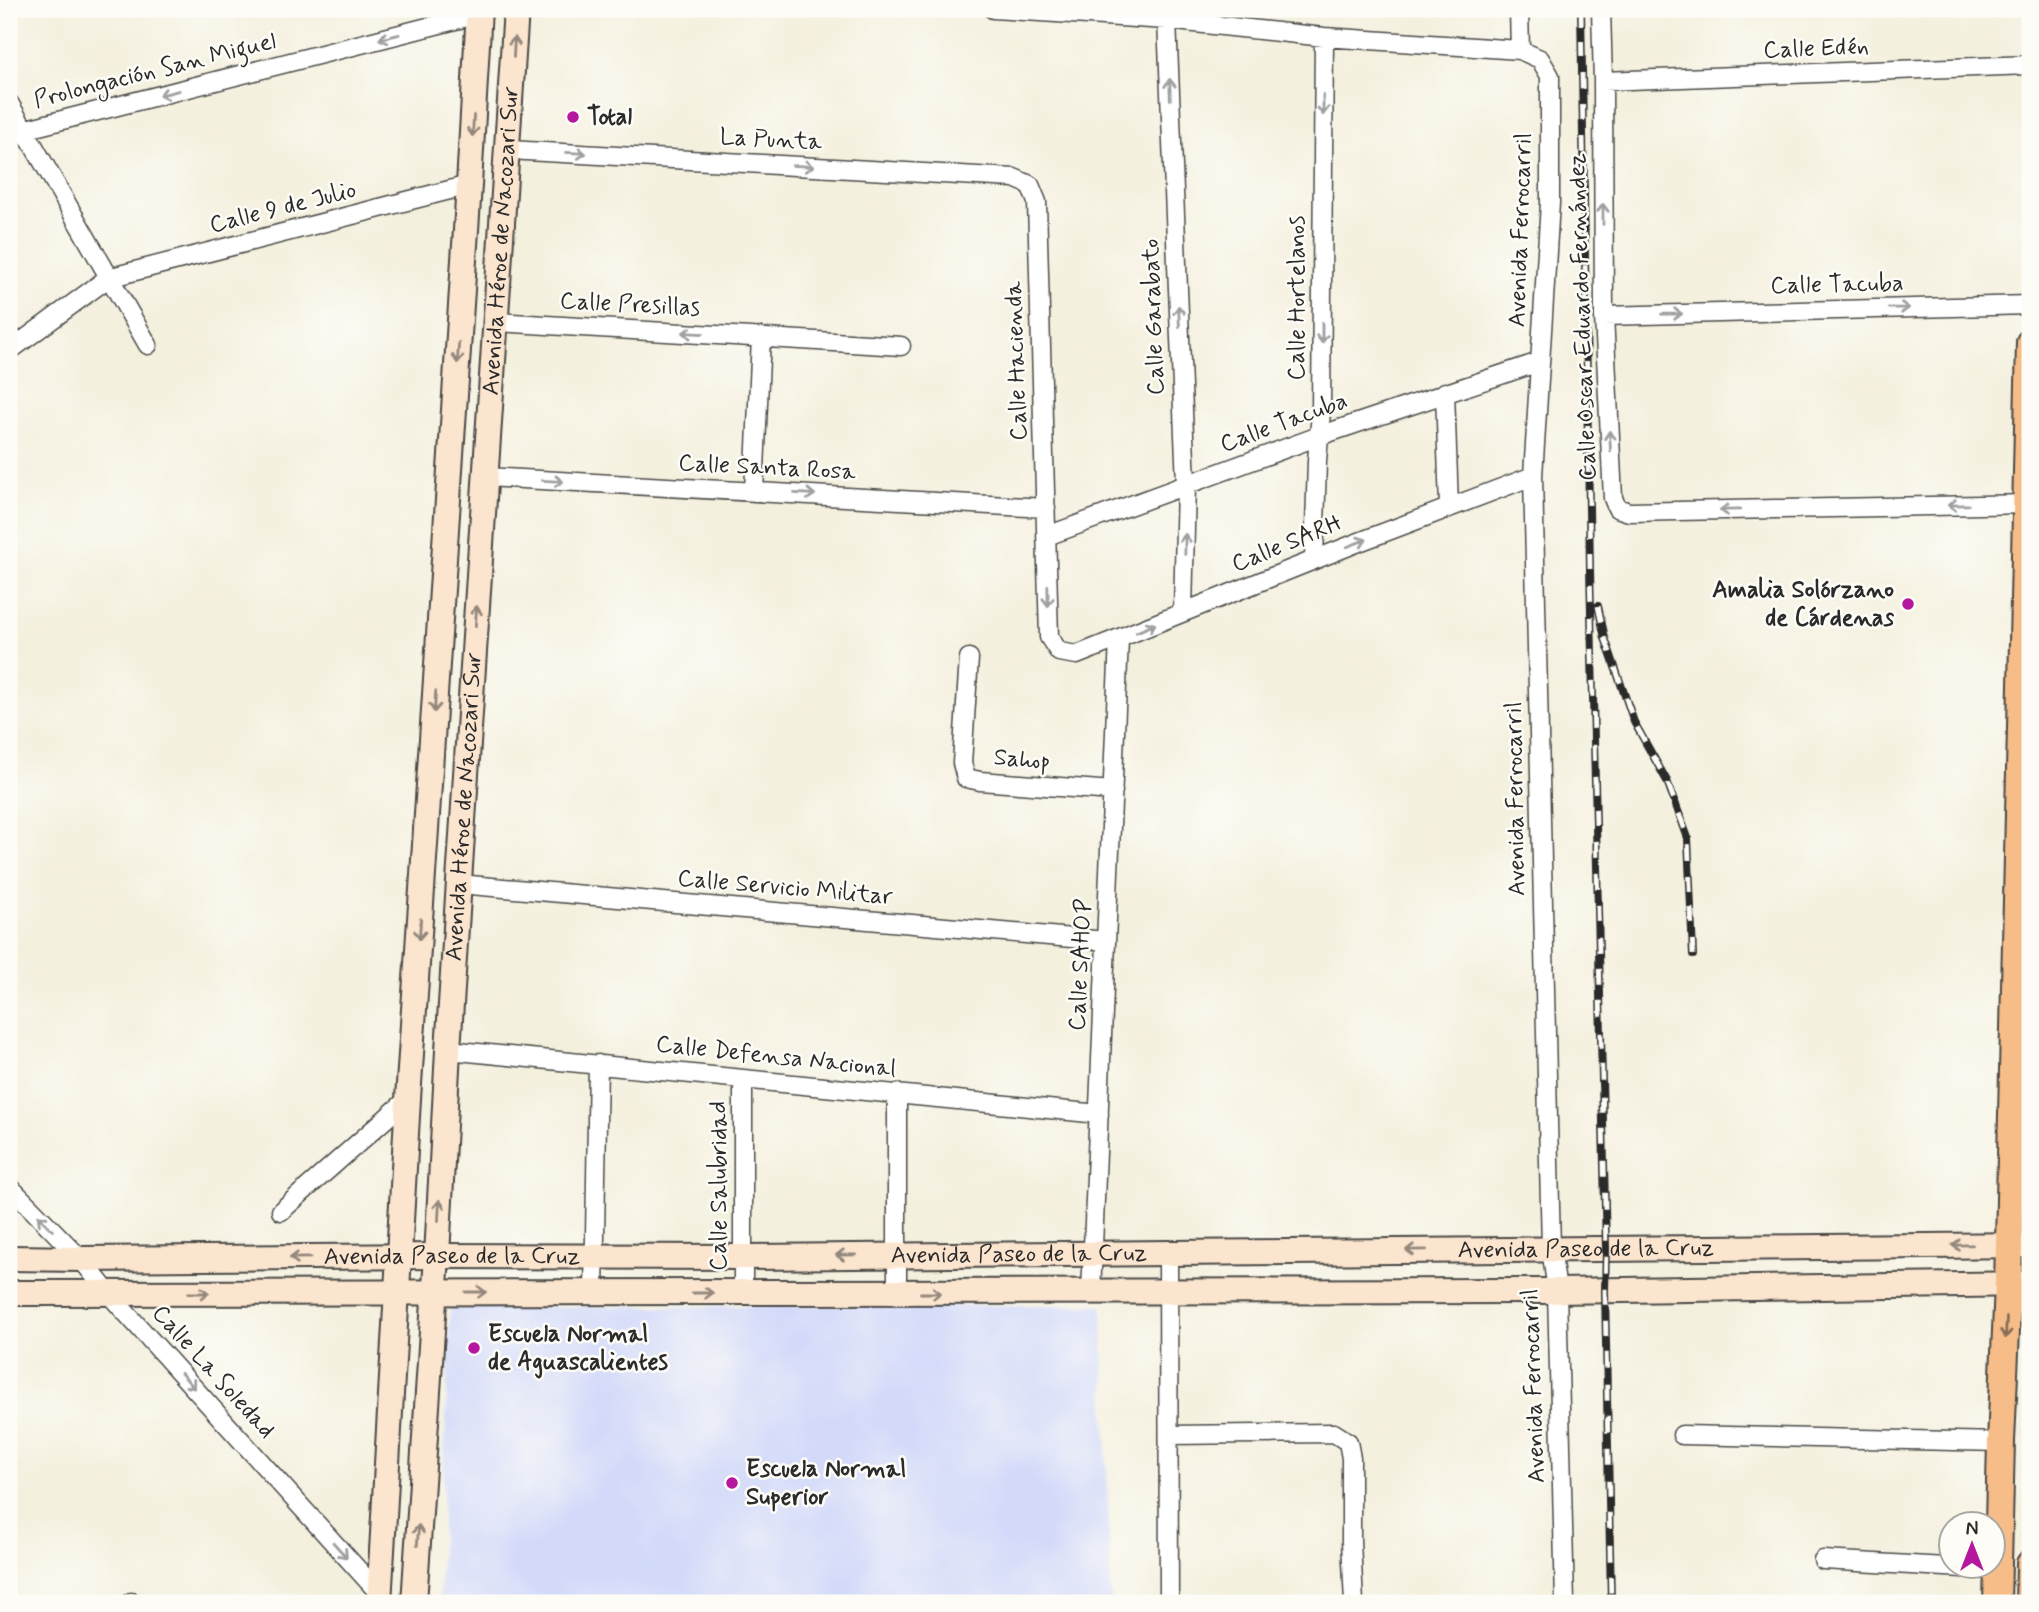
<svg xmlns="http://www.w3.org/2000/svg" width="2039" height="1612" font-family="Mynerve,sans-serif">
	<rect width="100%" height="100%" fill="#fdfcf7"/>
	<filter id="ink" filterUnits="userSpaceOnUse"><feTurbulence type="fractalNoise" baseFrequency=".0143" numOctaves="2"/><feDisplacementMap in="SourceGraphic" scale="14" xChannelSelector="R" yChannelSelector="G"/><feConvolveMatrix kernelMatrix="1 2 1 2 8 2 1 2 1" color-interpolation-filters="sRGB"/></filter>
	<filter id="wash" filterUnits="userSpaceOnUse"><feTurbulence type="fractalNoise" baseFrequency=".00686" numOctaves="4" result="noise"/><feDisplacementMap in="SourceGraphic" scale="28" xChannelSelector="R" yChannelSelector="G"/><feGaussianBlur stdDeviation="1.57" result="paint"/><feColorMatrix in="noise" values="0 0 0 0 0 0 0 0 0 0 0 0 0 0 0 0 0 1.4 0 .05"/><feComposite in="paint" operator="in"/></filter>
	<g filter="url(#wash)">
		<rect width="100%" height="100%" fill="#f4f0de"/>
		<path fill="#d2d9f9" d="M1102,1305L1111,1603H439L450,1307Z"/>
	</g>
	<g filter="url(#ink)">
		<g fill="none" stroke-linecap="round" stroke-linejoin="round">
			<g stroke="#494946" stroke-width="21">
				<path id="minor" d="M993,9L1167,20L1324,37L1520,50L1540,59L1550,76V203L1533,476L1551,1248L1557,1291L1565,1603
					M1519,9L1520,50
					M1601,9L1603,81L1604,316L1613,498L1617,508L1629,512L2030,504
					M1167,20L1186,484L1183,612
					M1603,81L2030,65
					M9,103L148,345
					M9,140L23,130L479,14
					M508,150L1014,178L1030,185L1037,202L1049,637L1059,652L1077,655L1359,542L1533,476
					M1604,316L2030,305
					M497,322L901,346
					M9,351L108,278L469,185
					M1445,392L1449,507
					M485,477L1046,508
					M754,492L761,337
					M1047,536L1319,436L1539,362
					M1314,560L1317,461L1321,412L1324,37
					M969,658L962,763L966,778L980,781L1113,791
					M459,884L1106,941
					M448,1050L1099,1114
					M743,1079V1293
					M9,1186L81,1259L109,1294L379,1593
					M281,1211L408,1099
					M1168,1252L1169,1603
					M594,1293L598,1064
					M897,1293V1093
					M1091,1293L1119,639
					M1169,1435L1334,1433L1348,1442L1351,1458V1541L1354,1603
					M1682,1435L2001,1442
					M1823,1560L1998,1570
					M131,1603V1602"/>
			</g>
			<g stroke="#494946" stroke-width="28">
				<g id="secondary">
					<path id="s1" d="M9,1258L81,1259L437,1256L744,1257L2030,1245"/>
					<path d="M9,1293L1557,1291L2030,1284"/>
					<path d="M379,1603L408,1099L469,185L479,9"/>
					<path id="s2" d="M414,1603L437,1256L448,1050L516,9"/>
				</g>
			</g>
			<g stroke="#494946" stroke-width="30">
				<path id="primary" d="M1997,1603L2001,1442L2008,1285L2030,342
					M2029,1603L2030,1564"/>
			</g>
			<use href="#minor" stroke="#fff" stroke-width="18"/>
			<use href="#secondary" stroke="#fce5cf" stroke-width="24"/>
			<use href="#primary" stroke="#f7bd88" stroke-width="26"/>
			<g stroke="#2b2b2b" stroke-width="8">
				<path id="rail" d="M1581,9L1590,570L1606,1249L1605,1291L1611,1603
					M1598,606L1605,638L1634,722L1667,781L1688,838L1693,955"/>
			</g>
			<use href="#rail" stroke="#fdfcf7" stroke-width="5" stroke-dasharray="16" stroke-linecap="butt"/>
		</g>
		<defs><path id="oneway-shaft" d="M-6 0H5M1.5-3L5.5 0L1.5 3" fill="none" stroke-width="1.6" stroke-linecap="round" stroke-linejoin="round" transform="scale(1.75)"/></defs>
		<g stroke="#a0a0a0">
			<use href="#oneway-shaft" transform="translate(389 37) rotate(166)"/>
			<use href="#oneway-shaft" transform="translate(1170 89) rotate(-92)"/>
			<use href="#oneway-shaft" transform="translate(169 93) rotate(166)"/>
			<use href="#oneway-shaft" transform="translate(1323 105) rotate(90)"/>
			<use href="#oneway-shaft" transform="translate(576 153) rotate(3)"/>
			<use href="#oneway-shaft" transform="translate(803 166) rotate(3)"/>
			<use href="#oneway-shaft" transform="translate(1603 214) rotate(-90)"/>
			<use href="#oneway-shaft" transform="translate(1899 308) rotate(-1)"/>
			<use href="#oneway-shaft" transform="translate(1672 314) rotate(-1)"/>
			<use href="#oneway-shaft" transform="translate(1179 316) rotate(-92)"/>
			<use href="#oneway-shaft" transform="translate(693 333) rotate(-177)"/>
			<use href="#oneway-shaft" transform="translate(1322 333) rotate(90)"/>
			<use href="#oneway-shaft" transform="translate(1610 441) rotate(-93)"/>
			<use href="#oneway-shaft" transform="translate(553 481) rotate(3)"/>
			<use href="#oneway-shaft" transform="translate(805 494) rotate(3)"/>
			<use href="#oneway-shaft" transform="translate(1958 505) rotate(179)"/>
			<use href="#oneway-shaft" transform="translate(1730 510) rotate(179)"/>
			<use href="#oneway-shaft" transform="translate(1357 543) rotate(-21)"/>
			<use href="#oneway-shaft" transform="translate(1185 544) rotate(-89)"/>
			<use href="#oneway-shaft" transform="translate(1048 596) rotate(89)"/>
			<use href="#oneway-shaft" transform="translate(1146 628) rotate(-23)"/>
			<use href="#oneway-shaft" transform="translate(45 1223) rotate(-135)"/>
			<use href="#oneway-shaft" transform="translate(188 1381) rotate(48)"/>
			<use href="#oneway-shaft" transform="translate(340 1550) rotate(48)"/>
		</g>
		<g stroke="#94887d">
			<use href="#oneway-shaft" transform="translate(514 47) rotate(-87)"/>
			<use href="#oneway-shaft" transform="translate(473 126) rotate(93)"/>
			<use href="#oneway-shaft" transform="translate(458 353) rotate(94)"/>
			<use href="#oneway-shaft" transform="translate(476 616) rotate(-86)"/>
			<use href="#oneway-shaft" transform="translate(435 702) rotate(94)"/>
			<use href="#oneway-shaft" transform="translate(420 929) rotate(94)"/>
			<use href="#oneway-shaft" transform="translate(439 1210) rotate(-87)"/>
			<use href="#oneway-shaft" transform="translate(1962 1245) rotate(179)"/>
			<use href="#oneway-shaft" transform="translate(1416 1250) rotate(179)"/>
			<use href="#oneway-shaft" transform="translate(846 1255) rotate(179)"/>
			<use href="#oneway-shaft" transform="translate(300 1258) rotate(179)"/>
			<use href="#oneway-shaft" transform="translate(476 1292)"/>
			<use href="#oneway-shaft" transform="translate(199 1293)"/>
			<use href="#oneway-shaft" transform="translate(703 1293)"/>
			<use href="#oneway-shaft" transform="translate(931 1293)"/>
			<use href="#oneway-shaft" transform="translate(418 1535) rotate(-86)"/>
		</g>
		<use stroke="#876d55" href="#oneway-shaft" transform="translate(2006 1328) rotate(93)"/>
	</g>
	<g fill="#b5179e" stroke="#fdfcf7" stroke-width="2.5">
		<circle cx="573" cy="117" r="7"/>
		<circle cx="1908" cy="604" r="7"/>
		<circle cx="474" cy="1348" r="7"/>
		<circle cx="732" cy="1483" r="7"/>
	</g>
	<g text-anchor="middle" dominant-baseline="central" stroke-width="5" stroke-linejoin="round" paint-order="stroke">
		<g font-size="24" fill="#2b2b2b" stroke="#fdfcf7">
			<text transform="translate(1816 49) rotate(-2)">Calle Edén</text>
			<text transform="translate(155 71) rotate(-14)">Prolongación San Miguel</text>
			<text transform="translate(771 140) rotate(3)">La Punta</text>
			<text transform="translate(283 208) rotate(-14)">Calle 9 de Julio</text>
			<text transform="translate(1521 230) rotate(-88)">Avenida Ferrocarril</text>
			<text stroke="none"><textPath href="#s2" startOffset="1365">Avenida Héroe de Nacozari Sur</textPath></text>
			<text transform="translate(1837 285) rotate(-1)">Calle Tacuba</text>
			<text transform="translate(1297 298) rotate(-90)">Calle Hortelanos</text>
			<text transform="translate(630 305) rotate(3)">Calle Presillas</text>
			<text transform="translate(1154 317) rotate(-92)">Calle Garabato</text>
			<text transform="translate(1583 317) rotate(-92)">Calle Oscar Eduardo Fernández</text>
			<text transform="translate(1017 361) rotate(-92)">Calle Hacienda</text>
			<text transform="translate(1284 423) rotate(-20)">Calle Tacuba</text>
			<text transform="translate(767 468) rotate(3)">Calle Santa Rosa</text>
			<text transform="translate(1287 544) rotate(-22)">Calle SARH</text>
			<text transform="translate(1022 760) rotate(5)">Sahop</text>
			<text transform="translate(1516 799) rotate(-91)">Avenida Ferrocarril</text>
			<text stroke="none"><textPath href="#s2" startOffset="798">Avenida Héroe de Nacozari Sur</textPath></text>
			<text transform="translate(785 888) rotate(5)">Calle Servicio Militar</text>
			<text transform="translate(1081 965) rotate(-87)">Calle SAHOP</text>
			<text transform="translate(776 1057) rotate(6)">Calle Defensa Nacional</text>
			<text transform="translate(719 1186) rotate(-90)">Calle Salubridad</text>
			<text stroke="none"><textPath href="#s1" startOffset="1577">Avenida Paseo de la Cruz</textPath></text>
			<text stroke="none"><textPath href="#s1" startOffset="1010">Avenida Paseo de la Cruz</textPath></text>
			<text stroke="none"><textPath href="#s1" startOffset="443">Avenida Paseo de la Cruz</textPath></text>
			<text transform="translate(213 1372) rotate(48)">Calle La Soledad</text>
			<text transform="translate(1534 1386) rotate(-92)">Avenida Ferrocarril</text>
		</g>
		<g font-size="24" font-weight="bold" fill="#2b2b2b" stroke="#fdfcf7" text-anchor="start">
			<text x="587" y="117">Total</text>
			<text x="1894" y="590" text-anchor="end">Amalia Solórzano<tspan x="1894" dy="28">de Cárdenas</tspan></text>
			<text x="488" y="1334">Escuela Normal<tspan x="488" dy="28">de Aguascalientes</tspan></text>
			<text x="746" y="1469">Escuela Normal<tspan x="746" dy="28">Superior</tspan></text>
		</g>
	</g>
	<rect width="2039" height="1612" fill="none" stroke="#fdfcf7" stroke-width="35"/>
	<g transform="translate(1972 1545)"><circle r="33" fill="#fdfcf7" stroke="#a9a8a5" stroke-width="2"/>
	<path d="M0-5L12 26L0 18L-12 26Z" fill="#b5179e"/>
	<text y="-10" font-size="19" font-weight="bold" text-anchor="middle" fill="#2b2b2b">N</text>
	</g>
</svg>
